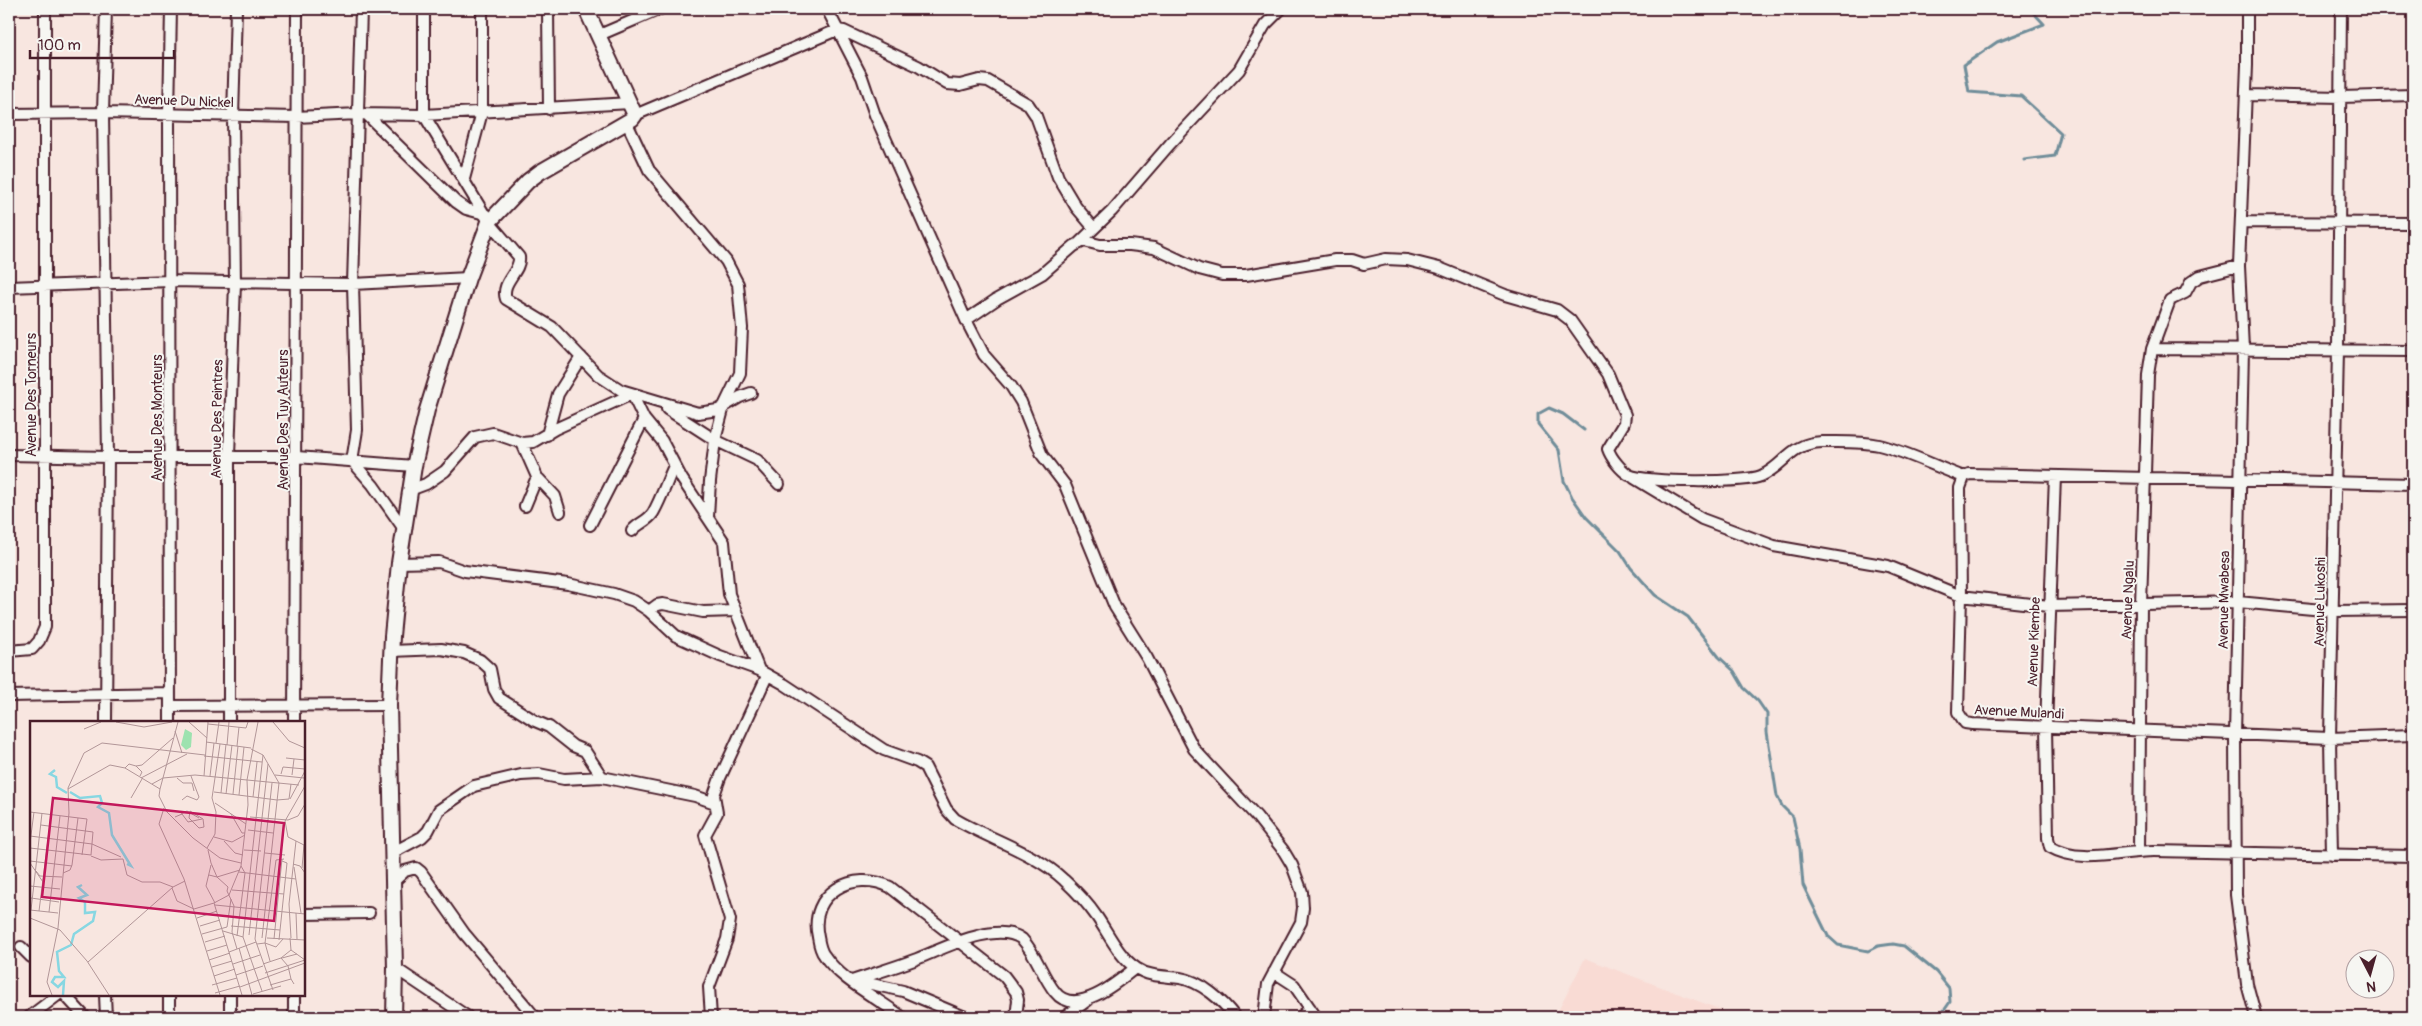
<svg xmlns="http://www.w3.org/2000/svg" width="2422" height="1026" font-family="Pangolin,sans-serif">
	<rect width="100%" height="100%" fill="#f8e6e0"/>
	<filter id="ink" filterUnits="userSpaceOnUse"><feTurbulence type="fractalNoise" baseFrequency=".02" numOctaves="2"/><feDisplacementMap in="SourceGraphic" scale="10" xChannelSelector="R" yChannelSelector="G"/><feConvolveMatrix kernelMatrix="1 2 1 2 8 2 1 2 1" color-interpolation-filters="sRGB"/></filter>
	<g filter="url(#ink)">
		<path fill="#f9dbd4" d="M1585,958L1740,1017H1555Z"/>
		<g fill="none" stroke-linecap="round" stroke-linejoin="round">
			<path stroke="#6f8d99" stroke-width="3" d="M2024,160L2055,156L2061,133L2021,96L1969,92L1964,65L1997,42L2044,24L2030,9
				M1584,430L1563,414L1549,408L1538,414V424L1559,450L1564,481L1572,497L1586,517L1620,551L1631,568L1655,595L1688,617L1719,657L1734,671L1744,688L1758,701L1767,714V732L1777,796L1782,806L1793,817L1800,849L1803,885L1828,936L1838,945L1868,951L1878,946L1893,944L1904,946L1936,972L1949,988L1950,1002L1943,1012L1931,1017"/>
			<g stroke="#4a1f2b" stroke-width="14">
				<path id="street" d="M106,9L103,113L108,457L106,722
					M361,9L353,284L357,430L352,461L373,485L404,529
					M424,9V115L489,222L519,257C521,272 500,282 506,299L552,327L598,375L621,390L698,413L718,410L740,397L751,393
					M548,9L549,109
					M827,9L862,77L875,115L966,320L984,355L1011,386L1021,402L1042,455L1065,485L1115,607L1147,658L1194,749L1257,817L1283,850L1292,865L1302,892L1303,908L1301,922L1268,984L1264,1017
					M2247,9V65L2239,266L2243,349L2235,736L2236,895L2247,984L2256,1017
					M597,36L660,9
					M2246,95L2341,97L2413,95
					M9,114L103,113L296,117L358,114L424,115L630,103
					M367,115L456,202L466,209L485,214
					M635,115L837,30L844,31L918,66L947,84L960,85L979,80L988,81L1028,104L1036,116L1058,177L1076,207L1093,227
					M626,121L649,170L726,261L738,284L742,328L740,373L724,406L715,440L710,481L708,517
					M464,179L482,112V9
					M2241,222L2413,223
					M1079,243L1112,211L1170,144L1239,70L1265,25L1281,9
					M9,287L170,281L353,284L468,278
					M966,320L997,299L1042,274L1074,246L1084,241L1100,245H1130L1154,248L1199,269L1222,275H1246L1335,260H1352L1364,264L1386,259L1407,260L1439,268L1505,295L1557,310L1570,320L1608,374L1625,415L1624,423L1608,449C1611,458 1621,470 1629,475C1645,483 1745,483 1761,476C1787,464 1788,444 1822,442C1840,442 1861,441 1879,445C1908,452 1936,467 1964,477
					M2152,349L2413,351
					M632,394L644,419L662,441L682,479L724,542L729,594L759,670
					M667,409L715,440L757,460L779,484
					M547,435L558,394L581,357
					M522,443L537,477L555,496L560,512
					M9,455L108,457H297L414,466
					M2055,476L2046,727L2048,838L2050,847C2081,865 2120,851 2154,851C2241,852 2327,855 2413,856
					M1634,478L1702,519L1774,546L1888,566L1961,596L2049,606L2238,602L2334,611L2413,610
					M2413,484L1969,474L1964,477L1960,488L1961,596L1958,712L1965,723L1972,724L2330,738L2413,735
					M410,490L426,484L445,471L475,437L493,433L522,443L533,442L555,429L632,394
					M525,506L537,477
					M590,525L644,419
					M632,531C638,523 647,522 653,513C661,499 667,481 674,466
					M399,563L439,562L465,571L568,584L614,594L634,601L649,611L676,636L720,656L759,670L784,684L884,750L917,762L925,767L946,809L955,819C989,839 1036,853 1064,880C1076,891 1088,904 1097,917C1108,933 1119,957 1136,968C1149,977 1165,976 1180,978C1201,981 1223,1001 1235,1017
					M649,611L657,605L663,604L703,612L735,611
					M9,651L32,649L39,641L45,627V9
					M391,651L441,649L464,653L480,660L490,669L494,689L499,698L535,721L549,727L573,746L585,751L602,777
					M9,696L170,693
					M170,706L389,705
					M170,722L169,114L171,9
					M229,722V456L235,283L233,117L236,9
					M294,722L297,9
					M2139,851L2141,605L2148,375L2152,349L2170,300L2185,293L2191,282L2200,276L2239,266
					M392,853L422,837L428,831L439,810L474,786L521,775L539,774L564,779L602,777L695,796L715,803
					M2332,855L2330,738L2338,350L2341,9
					M393,882L405,871L416,868L421,872L464,933L535,1017
					M304,914L369,913
					M21,947L31,957
					M395,968L468,1017
					M1274,972L1294,985L1316,1017
					M852,981C872,974 893,968 914,960C941,950 995,920 1022,939C1037,955 1042,976 1055,992C1075,1018 1118,982 1135,968
					M858,981L903,991L965,1017
					M65,995L85,1017
					M105,995L106,1017
					M169,995V1017
					M230,995V1017
					M29,1017L58,995
					M294,1017V995
					M711,1017L709,987L727,939L730,920L705,835L717,813L714,795L720,778L767,676
					M902,1017C879,999 840,980 824,955C820,950 819,943 818,937C808,893 854,869 890,887L1004,976L1016,992L1018,1000L1016,1017
					M1065,1017L1088,1000
					M1301,1017L1310,1008"/>
			</g>
			<g stroke="#4a1f2b" stroke-width="18">
				<path id="secondary" d="M394,1017L395,968L389,705L392,636L399,563L414,466L427,410L468,278L489,222L528,181L540,172L632,119L635,115L586,9"/>
			</g>
			<use href="#street" stroke="#f6f6f2" stroke-width="10"/>
			<use href="#secondary" stroke="#f6f6f2" stroke-width="14"/>
		</g>
	</g>
	<g text-anchor="middle" dominant-baseline="central" stroke-width="4" stroke-linejoin="round" paint-order="stroke">
		<g font-size="14" fill="#4a1f2b" stroke="#f6f6f2">
			<text transform="translate(184 101) rotate(2)">Avenue Du Nickel</text>
			<text transform="translate(31 395) rotate(-90)">Avenue Des Torneurs</text>
			<text transform="translate(157 418) rotate(-90)">Avenue Des Monteurs</text>
			<text transform="translate(217 419) rotate(-89)">Avenue Des Peintres</text>
			<text transform="translate(283 420) rotate(-90)">Avenue Des Tuy Auteurs</text>
			<text transform="translate(2128 600) rotate(-88)">Avenue Ngalu</text>
			<text transform="translate(2224 600) rotate(-89)">Avenue Mwabesa</text>
			<text transform="translate(2320 602) rotate(-89)">Avenue Lukoshi</text>
			<text transform="translate(2034 642) rotate(-88)">Avenue Kiembe</text>
			<text transform="translate(2019 712) rotate(3)">Avenue Mulandi</text>
		</g>
	</g>
	<g transform="translate(30 721)">
		<rect width="275" height="275" fill="#f8e6e0"/>
		<path d="M155,8L162,12L161,26L156,29L151,24Z" fill="#9de2af"/>
		<path fill="none" stroke="#87d7e2" stroke-width="2.5" d="M25,49L20,53L26,56L27,66L37,72M40,71L50,77L70,75L72,82L68,86L79,92L82,114L101,145L97,143M33,274L34,260L28,266L22,261L25,256H34L29,250L27,231L41,224L44,213L63,200L65,191L55,192V181L49,177L57,174L48,166L52,164"/>
		<path fill="none" stroke="#b29698" stroke-width="1" d="M86,1L114,6L142,1M159,1L177,17M228,1L217,59L269,64M243,1L259,20L275,27M178,3L216,7L218,1M54,8L71,1M145,10L152,32M176,21L221,27M186,22L189,1M197,24L199,1M207,25L209,6M221,28L233,34L249,62L232,217M174,35L232,41M256,37L275,39M106,45L112,44L143,17M95,47L99,43L106,45L112,51L110,55M251,53L253,46L275,48M245,54L274,57M262,54L264,38M174,55L178,1M180,55L184,22M111,57L157,33M147,57L153,62H162L164,70M242,62L225,218L243,269M122,63L133,57L165,54L217,59L218,84L211,145L199,174L184,182L212,274M38,68L80,44L95,47L130,68L148,1M130,68L129,75L137,91L163,117L190,137L211,142M184,71L216,75M191,72L196,23M196,73L202,24M203,73L208,25M209,74L214,26M216,75L247,79M223,76L227,41M101,77L112,58M260,78L275,50M152,79L157,75L167,79L169,76L161,55M247,79L259,78L261,63M185,82L216,103M134,87L129,103L154,158L190,274M160,90L173,98L174,106L169,107L159,97ZM0,91L57,98L52,134M151,93L157,90L169,97M201,93L212,112H215M145,96L152,93L158,101L172,98M220,96L258,99L268,95L275,83M218,109L243,112M0,115L62,123L91,136M184,116L202,121L215,114M194,120L205,132L213,134M0,122L4,91M0,127L61,134L63,111L11,104M177,127L185,113L186,91L182,77L190,23M178,129L181,142L187,156L198,166L197,170L204,185L202,211L207,228M214,129L231,130M235,132L255,134M61,135L71,139L93,138L97,154L112,161H130L143,166L155,160M0,140L42,145M0,142L13,161M263,143L270,145L275,152M181,144L176,165L185,182M264,146L271,192M272,147L274,124L258,116L255,100L275,65M6,150L10,155L32,156M209,151L266,158M33,152L40,149L42,144L48,97M179,154L187,156L210,149M0,165L30,168M142,167L147,180L164,188L184,182M202,169L254,173M1,177L29,181M185,184L275,193M0,189L28,192M1,189L12,92M9,190L21,94M19,191L30,95M266,192L267,218M0,197L30,209L57,240L79,274M167,197L187,190M170,205L190,199M201,205L250,209M193,210L213,216M172,213L197,206L201,178M219,214L238,43M207,215L215,152L211,145M237,217L275,219M260,217L261,229L275,239M261,217L259,183L266,120M244,218L252,138M249,219L257,142L252,140M175,221L195,215M227,223L235,222L246,226L253,218M209,227L222,274M177,230L197,224M199,231L226,221M251,237L258,245L261,258M252,237L267,233M179,239L200,232M240,240L235,222L246,139L254,138M58,241L143,166M203,243L230,234M233,243L251,237L261,229M182,246L202,240M235,252L275,239M206,254L233,245M184,255L205,248M182,264L207,257M240,264L261,258L264,263M210,266L275,242M232,270L213,216L233,34M185,272L210,265M223,273L251,265M22,274L17,261L28,207L39,92L38,67L54,32L72,22L175,34"/>
		<path fill="#c2185b" fill-opacity="0.15" stroke="#c2185b" stroke-width="2.5" d="M23,77L254,102L244,200L12,176Z"/>
		<rect width="275" height="275" fill="none" stroke="#4a1f2b" stroke-width="2.5"/>
	</g>
	<rect width="2422" height="1026" fill="none" stroke="#f6f6f2" stroke-width="30"/>
	<rect x="15" y="15" width="2392" height="996" fill="none" stroke="#4a1f2b" stroke-width="2" filter="url(#ink)"/>
	<g transform="translate(2370 974) rotate(174)"><circle r="24" fill="#f6f6f2" stroke="#b1a0a2"/>
	<path d="M0-4L9 19L0 12L-9 19Z" fill="#4a1f2b"/>
	<text y="-8" font-size="14" font-weight="bold" text-anchor="middle" fill="#4a1f2b">N</text>
	</g>
	<path d="M30 50v8h144v-8" fill="none" stroke="#4a1f2b" stroke-width="2.5"/>
	<text x="38" y="50" font-size="15" fill="#4a1f2b" stroke="#f6f6f2" stroke-width="4" paint-order="stroke">100 m</text>
</svg>
